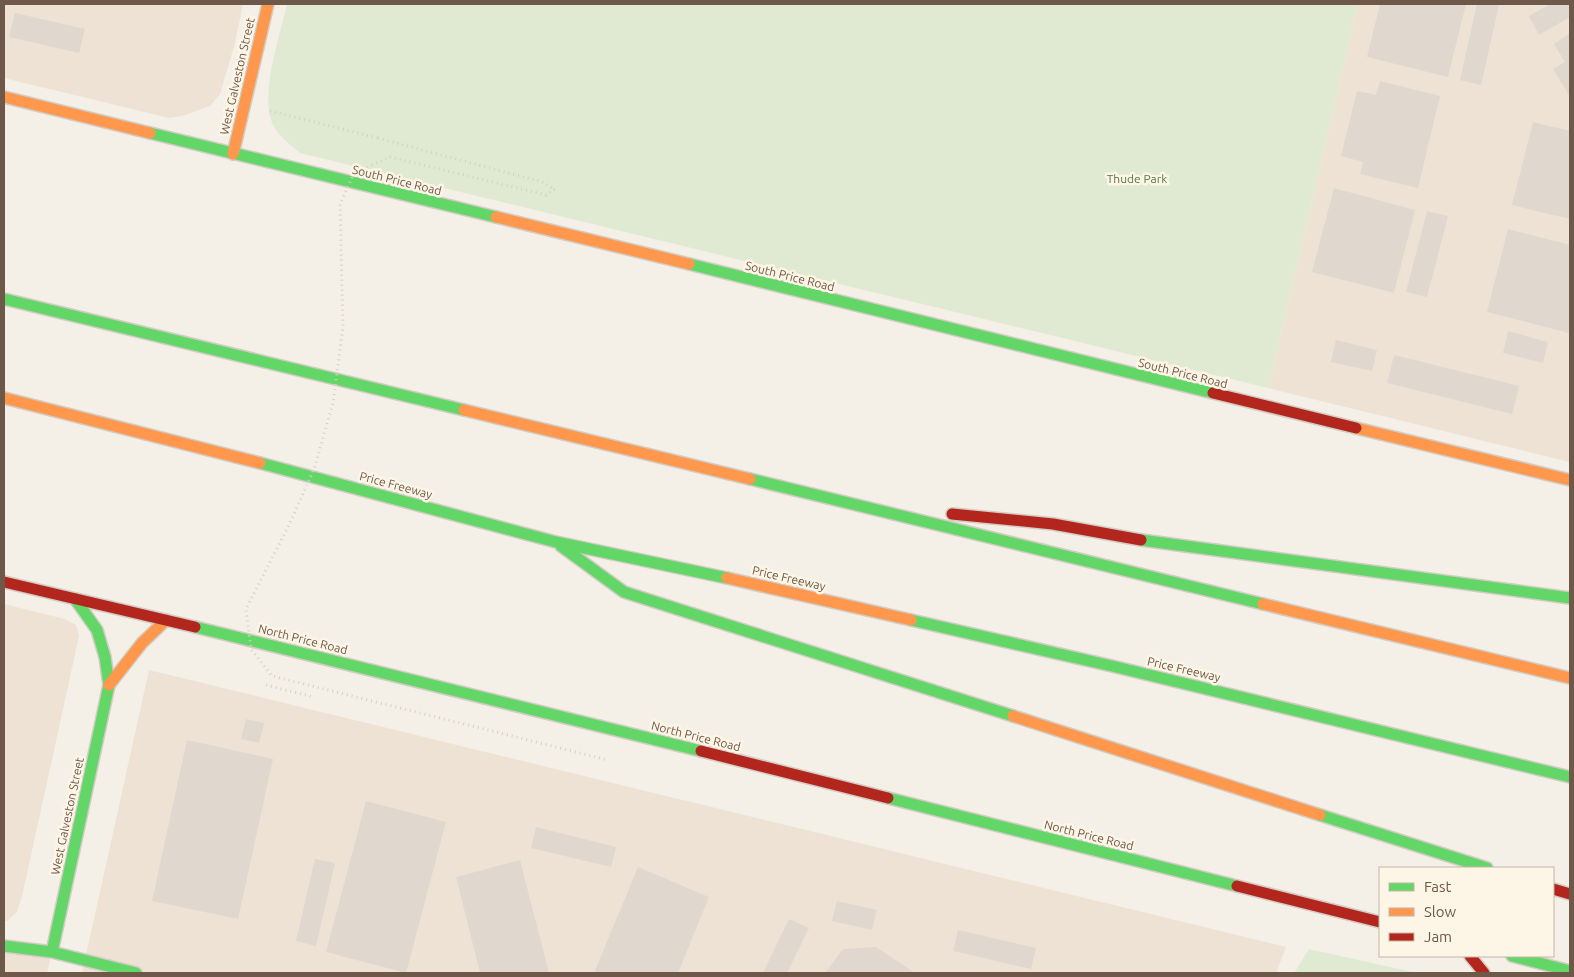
<svg xmlns="http://www.w3.org/2000/svg" width="1574" height="977" font-family="Ubuntu,sans-serif">
	<rect width="100%" height="100%" fill="#f4f0e7"/>
	<path fill="#ede2d4" d="M4,4H243L235,43L220,94L210,106L182,116L169,118L4,78Z
		M1358,4H1570V462L1268,388Z
		M4,604L65,619L76,625L79,636L23,892L17,912L7,921H4Z
		M149,670L1286,947L1276,973H82Z
		M52,952L47,973H4V953Z"/>
	<path fill="#e0ead2" d="M287,4H1358L1268,388L300,153C291,145 279,137 273,125C259,95 280,36 287,4Z
		M1309,949L1413,972L1414,973H1294Z"/>
	<path fill="#e0d8cf" d="M1380,4H1466L1448,77L1367,57Z
		M1477,4L1499,5L1481,85L1460,80Z
		M1550,4H1570V17L1539,35L1529,16Z
		M15,13L85,29L79,53L9,37Z
		M1570,33V97L1553,69L1565,62L1554,44Z
		M1380,81L1440,96L1418,188L1360,174L1363,162L1341,156L1357,91L1376,95Z
		M1533,122L1570,131V219L1512,205Z
		M1334,188L1415,210L1394,293L1312,272Z
		M1427,211L1448,216L1427,297L1406,292Z
		M1508,229L1570,245L1569,333L1487,312Z
		M1508,331L1548,342L1543,363L1503,353Z
		M1336,340L1377,350L1372,371L1331,362Z
		M1394,355L1519,386L1512,414L1387,383Z
		M246,719L264,723L259,743L241,739Z
		M187,740L273,759L238,919L152,901Z
		M366,801L446,822L406,973L326,952Z
		M536,827L616,847L611,867L531,848Z
		M315,859L335,863L316,946L296,941Z
		M520,860L549,973H480L456,877Z
		M638,867L709,897L678,973H594Z
		M837,901L877,910L872,930L832,921Z
		M789,919L809,928L787,973H763Z
		M958,930L1036,948L1031,969L953,951Z
		M876,947L915,973H825L843,949Z"/>
	<g fill="none" stroke-linecap="round" stroke-linejoin="round">
		<g stroke="#d2ccc4" stroke-width="14">
			<path id="fast" d="M150,133L496,217
				M689,264L1213,393
				M4,299L464,410
				M260,463L556,542L727,578
				M750,479L1263,604
				M1141,540L1570,598
				M561,546L624,592L1013,716
				M911,620L1112,666L1570,777
				M195,627L701,751
				M888,798L1237,886
				M1320,815L1487,868
				M4,946L52,952L136,973
				M52,952L109,685L105,657L97,630L75,599
				M1512,956L1570,971"/>
		</g>
		<g stroke="#d2ccc4" stroke-width="14">
			<path id="slow" d="M4,97L150,133
				M233,154L268,4
				M496,217L689,264
				M4,398L260,463
				M464,410L750,479
				M1356,428L1570,480
				M727,578L911,620
				M1263,604L1570,678
				M109,685L142,643L166,620
				M1013,716L1320,815"/>
		</g>
		<g stroke="#d2ccc4" stroke-width="14">
			<path id="jam" d="M1213,393L1356,428
				M952,514L1053,524L1141,540
				M4,582L195,627
				M701,751L888,798
				M1237,886L1380,922
				M1553,889L1570,894
				M1470,956L1484,973"/>
		</g>
		<path stroke="#d6cfca" stroke-width="3" stroke-dasharray="1 4" stroke-linecap="butt" d="M270,111L378,138
			M266,685L314,697"/>
		<use href="#fast" stroke="#63d668" stroke-width="11"/>
		<use href="#slow" stroke="#ff974d" stroke-width="11"/>
		<use href="#jam" stroke="#b3261e" stroke-width="11"/>
		<path stroke="#d6cfca" stroke-width="3" stroke-dasharray="1 4" stroke-linecap="butt" d="M378,138L542,182L555,189L546,195L390,157L354,173L340,204L343,327L333,403L314,469L290,523L246,609L251,649L272,676L608,760"/>
	</g>
	<g text-anchor="middle" dominant-baseline="central" stroke-width="5" stroke-linejoin="round" paint-order="stroke">
		<g font-size="12" fill="#6e584a" stroke="#fdf5e6">
			<text transform="translate(237 76) rotate(-77)">West Galveston Street</text>
			<text transform="translate(397 180) rotate(14)">South Price Road</text>
			<text transform="translate(790 276) rotate(14)">South Price Road</text>
			<text transform="translate(1183 373) rotate(14)">South Price Road</text>
			<text transform="translate(396 485) rotate(15)">Price Freeway</text>
			<text transform="translate(789 578) rotate(13)">Price Freeway</text>
			<text transform="translate(303 639) rotate(14)">North Price Road</text>
			<text transform="translate(1184 669) rotate(13)">Price Freeway</text>
			<text transform="translate(696 736) rotate(14)">North Price Road</text>
			<text transform="translate(67 816) rotate(-78)">West Galveston Street</text>
			<text transform="translate(1089 835) rotate(14)">North Price Road</text>
		</g>
		<g font-size="12" fill="#547946" stroke="#fdf5e6">
			<text x="1137" y="178">Thude Park</text>
		</g>
	</g>
	<rect width="1574" height="977" fill="none" stroke="#6e584a" stroke-width="10"/>
	<rect x="1379" y="867" width="175" height="90" fill="#fdf5e6" stroke="#c4b6a8"/>
	<rect x="1389" y="883" width="25" height="8" fill="#63d668" stroke="#c4b6a8"/>
	<text x="1424" y="892" font-size="15" fill="#6e584a">Fast</text>
	<rect x="1389" y="908" width="25" height="8" fill="#ff974d" stroke="#c4b6a8"/>
	<text x="1424" y="917" font-size="15" fill="#6e584a">Slow</text>
	<rect x="1389" y="933" width="25" height="8" fill="#b3261e" stroke="#c4b6a8"/>
	<text x="1424" y="942" font-size="15" fill="#6e584a">Jam</text>
</svg>
